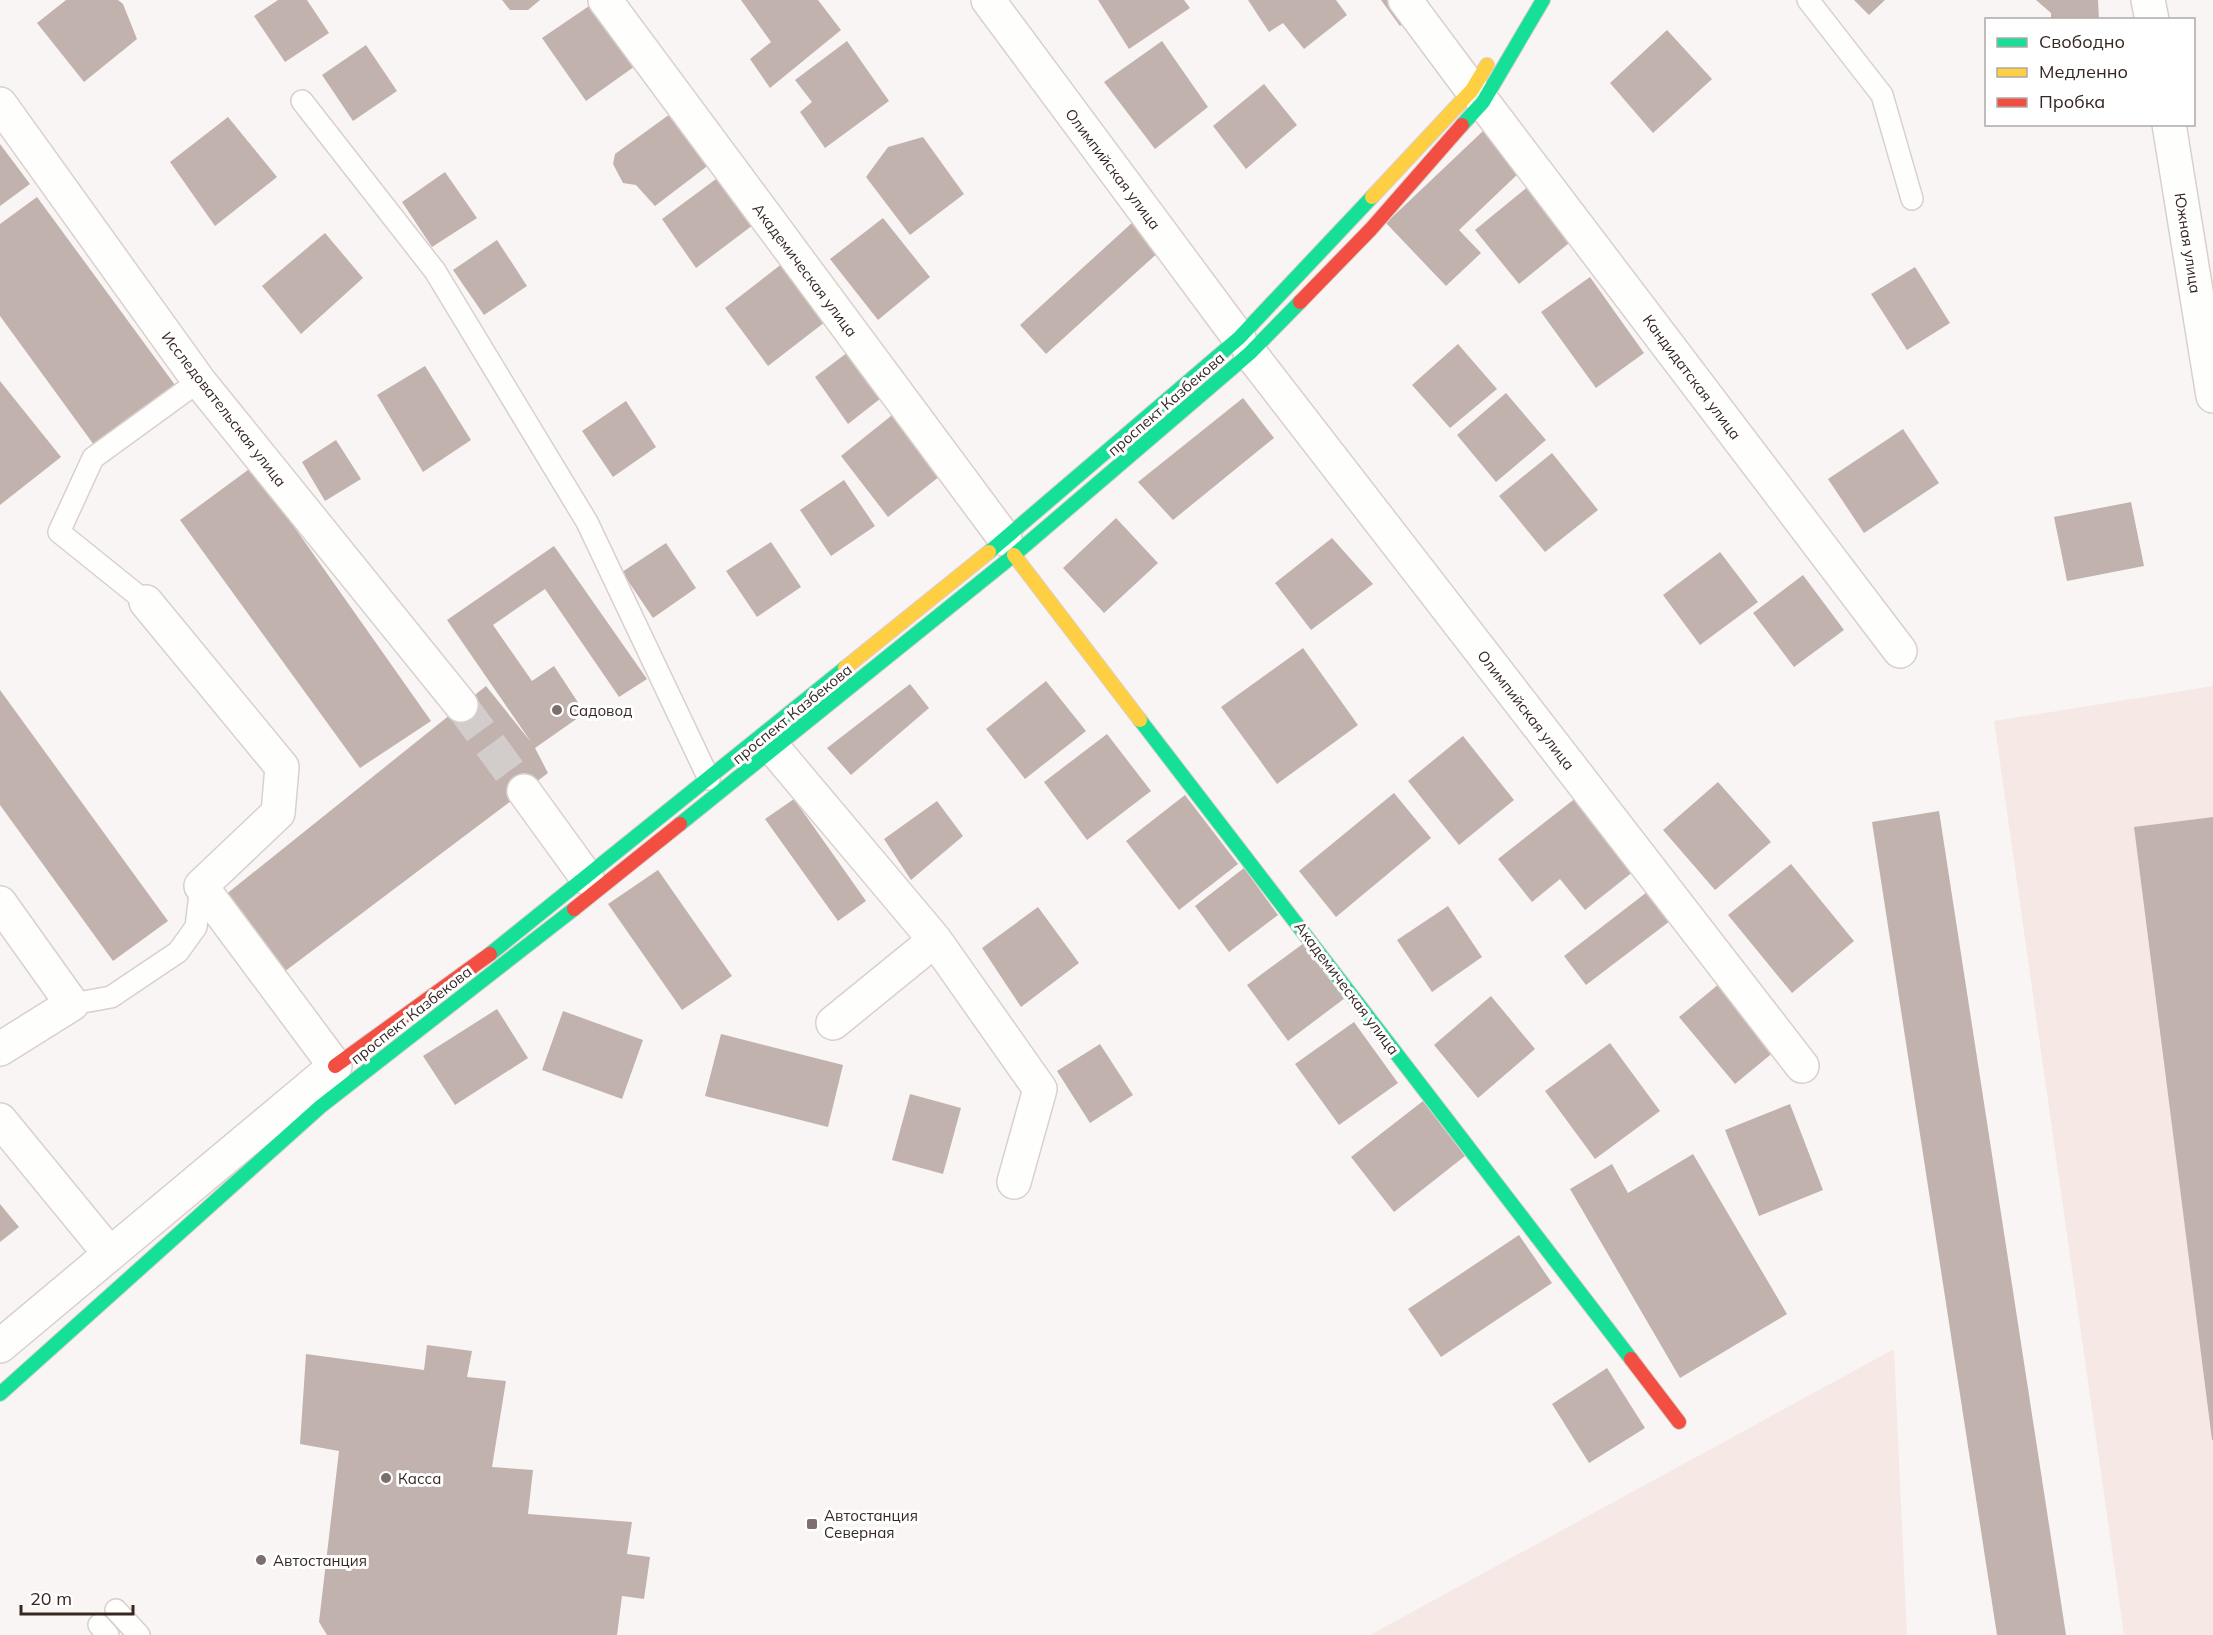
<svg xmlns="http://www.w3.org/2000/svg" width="2213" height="1635" font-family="Mulish,sans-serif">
	<rect width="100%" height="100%" fill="#f9f5f4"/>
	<path fill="#f6e9e5" d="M2213,686V1635H2124L1994,721Z
		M1894,1349L1907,1635H1370Z"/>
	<path fill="#c2b2ad" d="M66,0H118L123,4L137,39L84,82L37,23Z
		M278,0H307L329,33L285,62L254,16Z
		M502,0H540L528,10H510Z
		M741,0H818L841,30L770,88L750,59L771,42Z
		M1098,0H1184L1190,8L1129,49Z
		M1248,0H1336L1347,15L1304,49L1283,23L1269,32Z
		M1381,0H1428L1400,26Z
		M1854,0H1885L1869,15Z
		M2036,0H2098L2099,20H2051V13Z
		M595,2L638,64L586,101L542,38Z
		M1667,30L1712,79L1653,133L1610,83Z
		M847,41L889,101L825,148L800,112L812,102L795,80Z
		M1162,41L1208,107L1155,149L1104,82Z
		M366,45L397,91L353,121L322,75Z
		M1264,84L1297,125L1246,169L1213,126Z
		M670,114L710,164L655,206L636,185L623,183L613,164L615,154Z
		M228,117L277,177L215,226L170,162Z
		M1483,131L1521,171L1459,230L1481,253L1446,286L1386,223Z
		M923,137L964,194L910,235L866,177L888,147Z
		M0,144L30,184L0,206Z
		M445,172L477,218L432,247L402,202Z
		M716,179L744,190L753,225L696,268L662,219Z
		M1530,185L1574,239L1519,284L1475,230Z
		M37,197L175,385L94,445L0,316V224Z
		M883,218L930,277L878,320L830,259Z
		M1134,221L1161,250L1046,354L1020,325Z
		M325,233L363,278L301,334L262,286Z
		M497,240L527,286L484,315L453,270Z
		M783,263L825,322L768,366L725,308Z
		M1915,267L1950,323L1907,350L1871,294Z
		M1590,277L1644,353L1596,388L1541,312Z
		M1458,344L1497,389L1450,428L1412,385Z
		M852,349L885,395L848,424L815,377Z
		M425,366L471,440L423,472L377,395Z
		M0,381L61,457L0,505Z
		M1506,393L1546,440L1496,482L1457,435Z
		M1243,398L1274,438L1173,520L1138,482Z
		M626,401L656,447L613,477L582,431Z
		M901,408L949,469L888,517L841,456Z
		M1903,429L1939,483L1864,533L1828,479Z
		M336,440L361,479L325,501L302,462Z
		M1552,453L1598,510L1545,552L1499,496Z
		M252,467L431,721L360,768L180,520Z
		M844,480L875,526L831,556L800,510Z
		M2131,502L2144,566L2067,581L2054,517Z
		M1116,518L1158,563L1104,613L1063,568Z
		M1332,538L1373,584L1311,630L1275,583Z
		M771,542L801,587L757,617L726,571Z
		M666,543L696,588L653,618L622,572Z
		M554,546L647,679L619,697L545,589L493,625L532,681L554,666L585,713L535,748L548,773L284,972L224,896L486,686L531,742L447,620Z
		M1720,552L1758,602L1700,645L1663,595Z
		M1803,575L1844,630L1794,667L1753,613Z
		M1303,648L1358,725L1277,784L1221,707Z
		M1046,681L1086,731L1025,779L986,729Z
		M910,684L929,708L851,775L827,748Z
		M0,690L168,921L113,961L0,805Z
		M1107,734L1151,791L1087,840L1044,782Z
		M1463,736L1514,800L1459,845L1408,781Z
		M1718,782L1771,842L1715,890L1663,830Z
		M1394,793L1431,838L1336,917L1299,871Z
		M1185,795L1238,864L1179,910L1126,841Z
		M1577,797L1634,871L1585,910L1560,879L1532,902L1498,859Z
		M794,799L866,901L838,921L765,819Z
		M937,801L963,836L911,880L884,839Z
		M1939,811L2066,1635H1997L1872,822Z
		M2213,817V1440H2212L2134,827Z
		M1791,864L1854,941L1792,993L1728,915Z
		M1244,868L1278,915L1229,952L1195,906Z
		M658,870L732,976L682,1010L608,904Z
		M1651,889L1674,918L1586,985L1564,956Z
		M1448,906L1482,957L1432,992L1397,940Z
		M1038,907L1079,963L1021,1007L982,948Z
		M1304,943L1345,998L1288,1041L1247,985Z
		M1719,984L1775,1051L1735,1084L1679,1017Z
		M1491,996L1535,1049L1478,1098L1434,1045Z
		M497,1009L528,1058L455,1105L423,1056Z
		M563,1011L643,1040L622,1099L542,1070Z
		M1354,1022L1398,1083L1339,1125L1295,1064Z
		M721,1034L843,1065L828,1127L705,1096Z
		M1610,1043L1660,1111L1595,1159L1545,1091Z
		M1100,1044L1133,1095L1090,1123L1057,1071Z
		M910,1094L961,1108L943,1174L892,1160Z
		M1423,1101L1465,1156L1394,1212L1351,1157Z
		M1790,1104L1823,1190L1759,1216L1725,1130Z
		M1693,1154L1787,1314L1680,1378L1570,1189L1612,1164L1628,1193Z
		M0,1204L19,1227L0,1242Z
		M1519,1235L1552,1283L1441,1357L1408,1309Z
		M427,1345L472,1351L467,1377L506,1381L492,1467L533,1470L528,1514L632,1522L627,1554L650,1557L644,1599L622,1596L617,1635H327L319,1622L339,1451L300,1444L306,1354L424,1370Z
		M1607,1368L1645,1428L1589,1463L1552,1404Z"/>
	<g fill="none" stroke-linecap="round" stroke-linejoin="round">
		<path stroke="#d2ccca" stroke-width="33" stroke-dasharray="33 16" stroke-linecap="butt" d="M461,705L524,791"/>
		<g stroke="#d9d0cd" stroke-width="24">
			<path id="lane" d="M1808,0L1882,95L1912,199
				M302,101L435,271L587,522L709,779
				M146,602L59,532L93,458L199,381
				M72,1004L111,997L178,952L196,927L201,886
				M116,1610L139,1635
				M99,1625L108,1635"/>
		</g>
		<g stroke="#d9d0cd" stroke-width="36">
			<path id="street" d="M605,0L1005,539
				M988,0L1239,338
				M1405,0L1472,90
				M2148,0L2152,20
				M1483,102L1900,651
				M0,104L199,381L461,705
				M2169,124L2213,396
				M1250,353L1802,1066
				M775,750L935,940L1040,1089L1014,1182
				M524,791L587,878
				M0,903L72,1004L0,1049
				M833,1023L935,940
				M0,1120L110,1254L0,1346
				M110,1254L335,1066L201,886L278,813L282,767L146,602"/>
		</g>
		<g stroke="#d9d0cd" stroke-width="16">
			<path id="fast" d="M1462,125L1483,102L1543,0
				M989,552L1239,338L1372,197
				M1140,720L1631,1359
				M680,824L1014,555L1250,353L1300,302
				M490,954L845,668
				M0,1394L320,1107L574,909"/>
		</g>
		<g stroke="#d9d0cd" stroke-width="16">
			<path id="slow" d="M1372,197L1472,90L1487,65
				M1014,555L1140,720
				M845,668L989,552"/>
		</g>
		<g stroke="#d9d0cd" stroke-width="16">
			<path id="jam" d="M1300,302L1371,229L1462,125
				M574,909L680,824
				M335,1066L490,954
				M1631,1359L1679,1422"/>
		</g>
		<use href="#lane" stroke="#fefefd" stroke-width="21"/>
		<use href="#street" stroke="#fefefd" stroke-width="33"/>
		<use href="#fast" stroke="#16e098" stroke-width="14"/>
		<use href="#slow" stroke="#ffcf43" stroke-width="14"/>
		<use href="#jam" stroke="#f24e42" stroke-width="14"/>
	</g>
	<g fill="#7a6f6c" stroke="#fff" stroke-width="2">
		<circle cx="557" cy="710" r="6"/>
		<circle cx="386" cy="1478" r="6"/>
		<rect x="806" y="1518" width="12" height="12" rx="3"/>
		<circle cx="261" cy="1560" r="6"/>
	</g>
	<g text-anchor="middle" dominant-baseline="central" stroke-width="6" stroke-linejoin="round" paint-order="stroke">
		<g font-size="15" fill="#362722" stroke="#fff">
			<text transform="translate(1113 169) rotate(53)">Олимпийская улица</text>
			<text transform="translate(2188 243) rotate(81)">Южная улица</text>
			<text transform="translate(805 270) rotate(53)">Академическая улица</text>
			<text transform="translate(1692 377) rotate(53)">Кандидатская улица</text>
			<text transform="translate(1166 404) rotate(-41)">проспект Казбекова</text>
			<text transform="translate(224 409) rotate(52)">Исследовательская улица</text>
			<text transform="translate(1526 710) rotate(52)">Олимпийская улица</text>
			<text transform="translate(792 714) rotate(-39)">проспект Казбекова</text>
			<text transform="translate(1347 988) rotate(53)">Академическая улица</text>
			<text transform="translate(411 1015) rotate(-38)">проспект Казбекова</text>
		</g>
		<g font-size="15" fill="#362722" stroke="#fff" text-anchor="start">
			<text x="569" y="710">Садовод</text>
			<text x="398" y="1478">Касса</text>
			<text x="824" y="1515">Автостанция<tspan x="824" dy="17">Северная</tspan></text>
			<text x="273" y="1560">Автостанция</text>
		</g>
	</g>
	<rect x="1985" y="18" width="210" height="108" fill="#ffffff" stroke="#afa9a7" stroke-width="1.5"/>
	<rect x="1997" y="38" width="30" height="9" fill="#16e098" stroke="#afa9a7" stroke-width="1.5"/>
	<text x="2039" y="48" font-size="18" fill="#362722">Свободно</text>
	<rect x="1997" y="68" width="30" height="9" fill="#ffcf43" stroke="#afa9a7" stroke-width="1.5"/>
	<text x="2039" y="78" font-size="18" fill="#362722">Медленно</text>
	<rect x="1997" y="98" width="30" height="9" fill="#f24e42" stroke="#afa9a7" stroke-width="1.5"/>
	<text x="2039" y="108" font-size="18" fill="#362722">Пробка</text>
	<path d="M21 1605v9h112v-9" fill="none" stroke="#362722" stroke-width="3"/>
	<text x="30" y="1605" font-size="18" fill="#362722" stroke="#ffffff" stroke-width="4.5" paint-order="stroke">20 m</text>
</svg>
